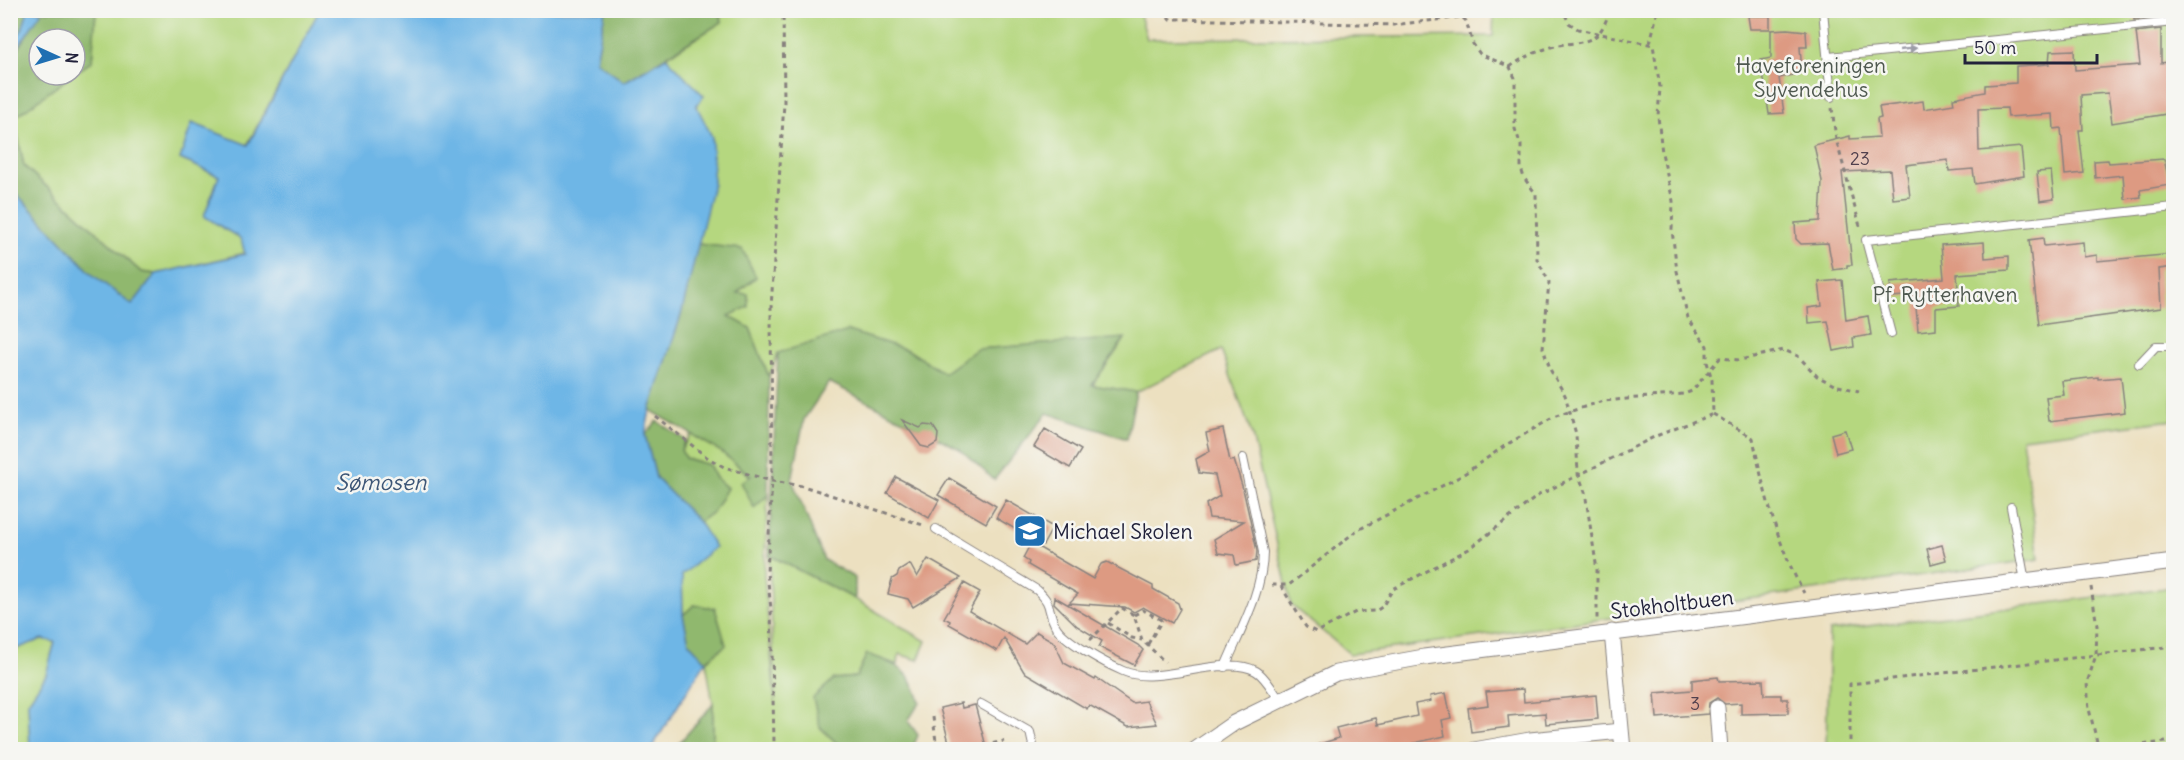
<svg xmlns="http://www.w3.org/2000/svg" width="2184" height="760" font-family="Delius,sans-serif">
	<rect width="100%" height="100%" fill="#f6f6f2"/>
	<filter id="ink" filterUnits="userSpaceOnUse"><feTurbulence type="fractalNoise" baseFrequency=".0167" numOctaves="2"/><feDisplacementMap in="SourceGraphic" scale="12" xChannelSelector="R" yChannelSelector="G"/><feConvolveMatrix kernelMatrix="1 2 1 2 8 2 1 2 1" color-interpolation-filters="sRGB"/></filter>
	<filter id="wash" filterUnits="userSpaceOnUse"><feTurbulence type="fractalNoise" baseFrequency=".008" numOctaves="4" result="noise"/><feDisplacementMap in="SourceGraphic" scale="24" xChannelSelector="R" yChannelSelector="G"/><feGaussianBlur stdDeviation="1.35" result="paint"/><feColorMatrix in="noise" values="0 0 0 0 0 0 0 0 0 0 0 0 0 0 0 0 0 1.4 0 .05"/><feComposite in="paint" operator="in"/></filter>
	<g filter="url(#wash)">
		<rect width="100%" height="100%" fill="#ece0c0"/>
		<path fill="#b5d77f" stroke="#6c7c5d" stroke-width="1.5" d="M720,10L1139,11L1147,39L1493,36L1494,10L2173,11V420L2022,438L2039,559L1350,654L1291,605L1252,435L1221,350L1136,392L1092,385L1125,339L978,349L944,373L908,350L778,353L769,377L750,328L728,316L736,293L756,277L742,250L698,244L713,184L712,137L696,105L704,96L666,57L722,22Z
			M96,11H319L247,145L192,123L180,159L219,176L204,216L241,239L245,253L156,274L141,272L24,166L14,117L92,61Z
			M691,434L720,451L751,477L754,508L768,495L764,575L775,701L769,555L855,599L926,641L918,660L899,654L898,665L867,654L856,677L834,679L820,727L843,749H703L713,742V704L706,661L726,645L694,605L683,615L682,575L715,547L699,522L714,511L727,488L716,478L709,465L685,458L681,450Z
			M2173,587V749H1826L1829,631Z
			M42,639L55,641L46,675L28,702L30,749L11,750V651Z"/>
		<path fill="#90b86e" stroke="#596d54" stroke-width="1.5" d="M11,11H28L22,30L11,45Z
			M40,11H96L92,61L75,73V39H39V75H72L14,118L24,166L141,272L156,274L132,305L93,275L11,188L10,57L15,55Z
			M605,11H720L722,22L624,82L596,61Z
			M698,244L742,249L756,277L737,293L748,294V307L729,316L750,328L769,377L768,495L754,508L741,482L751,476L720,451L650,410L681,315Z
			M848,331L908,350L944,373L977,349L1125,338L1092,385L1136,392L1127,439L1047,413L994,480L960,449L829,382L804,419L792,480L824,560L855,578V599L769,555L778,353Z
			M657,421L685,440L681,450L685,458L709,465L716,478L727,488L714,511L699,522L656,478L645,435Z
			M694,605L715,608L726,645L706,661L689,643L683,615Z
			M867,654C898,665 911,669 920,702L908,721L918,735L913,747L843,749L820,727L813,698L834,679L856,677Z
			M713,704V742L703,749H674Z"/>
		<path fill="#6eb6e6" stroke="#486c90" stroke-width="1.5" d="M28,10L40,11L41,13L11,57V45L22,30Z
			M319,11H605L596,61L624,82L666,57L704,96L696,105L712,137L713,184L681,315L650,410L645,435L656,478L699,522L715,547L682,575L683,615L689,643L706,661L651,749H30L28,702L46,675L55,642L42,639L11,651V188L93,275L132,305L156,274L245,254L241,239L204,216L219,176L180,159L192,123L248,145Z"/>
		<g id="blocks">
			<path fill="#dd9a82" d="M2133,10H2162V17L2134,20Z
				M1748,16H1770V29H1750Z
				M1787,29L1806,31L1807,47H1800L1802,73L1779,78L1784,113L1769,114L1761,60L1771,58V30Z
				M2161,29V63L2174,61V97L2165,99L2166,114L2112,123L2108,93L2081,95L2083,130H2079L2084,173L2065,175L2061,128L2054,129L2053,114L2008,117L2007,108L1978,109L1979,151L2021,147L2024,176L1975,184L1973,169L1949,171L1948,160L1906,165L1910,197L1893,199L1890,170L1842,172L1852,265H1847V268L1833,270L1828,243L1801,244L1796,239L1795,223L1820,221L1822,181L1814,145L1850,136V139L1879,137L1877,119L1881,118L1879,107L1923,101L1924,109L1954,104L1953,98L1985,92V85L2016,83V66L2049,64L2050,51L2074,50L2075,70L2140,65L2136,32Z
				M2164,159L2170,185L2140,190L2141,197L2125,199L2123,175L2095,178L2094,161L2108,160L2109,163Z
				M2051,171L2054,199L2040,201L2037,172Z
				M2043,238L2044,246L2083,242L2084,257L2097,255V261L2174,254V267L2159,269L2161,308L2039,325L2029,240Z
				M1984,242L1985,258L2009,256V270L1957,274L1959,306L1936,308V329L1918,331L1915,295L1892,297L1890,283L1944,278L1941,245Z
				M1842,280L1846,320L1868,316L1871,335L1853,338L1854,347L1834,351L1828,321L1809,323L1808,308L1822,306L1819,282Z
				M2098,377V379L2121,377L2125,412L2049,421L2046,397L2064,395L2062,381Z
				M902,420L920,428L924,425L933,426L938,434L937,443L929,448L921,446Z
				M1045,429L1081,450L1070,468L1034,447Z
				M1223,429L1230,461L1234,460L1243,489L1257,551L1256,561L1236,565L1234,555L1218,553L1214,539L1244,521L1209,518L1206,504L1220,496L1215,475L1199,473L1196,459L1210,451L1206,433Z
				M1845,430L1851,449L1836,453L1831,434Z
				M896,477L939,500L929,518L887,493Z
				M949,478L996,506L986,523L938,495Z
				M1006,500L1053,527L1043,545L996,518Z
				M1031,543L1093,579L1101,564L1107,562L1153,586V589L1178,603L1180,609L1172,623L1143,607L1134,612L1125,607L1069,603L1078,594L1028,565L1029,562L1023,558Z
				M1942,545L1946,560L1931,564L1927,549Z
				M928,559L961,578L913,607L908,599L888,594L892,579L897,576L899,571L910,564L917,577Z
				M964,583L980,592L969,611L1025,644L1037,632L1054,642L1064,663L1095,680L1096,678L1132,703L1146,701L1157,724L1128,727L1089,705L1087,709L1024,672L1004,638L997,651L949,624L950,621L944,618Z
				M1055,597L1138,645L1143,650L1134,665L1099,647L1102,641L1077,626L1054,603Z
				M1718,677L1719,681L1763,680L1764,695H1781V699H1788V713L1741,714V703L1725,704L1717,698L1709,703L1708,714L1657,718L1655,693L1692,690V680Z
				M1523,689L1524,702L1596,695L1598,719L1546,724L1545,713L1508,716L1509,727L1471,732L1468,708L1488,705L1486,692Z
				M1446,693L1451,718L1442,720L1445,736L1384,750H1314L1313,746L1339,738L1336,728L1376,718L1378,725L1417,716L1415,704L1431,701L1430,696Z
				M961,703L962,708L975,705L987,750H951L940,708Z"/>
		</g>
	</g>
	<g filter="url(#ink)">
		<use href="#blocks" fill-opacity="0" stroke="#87817e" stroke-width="1.5"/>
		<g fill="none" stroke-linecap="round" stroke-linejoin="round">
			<g stroke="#87817e" stroke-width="10">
				<path id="service" d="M1823,10L1831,97
					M1829,57L2174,22
					M1891,334L1866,240L2174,207
					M2139,364L2156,346H2174
					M2011,507L2025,581
					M936,529L1037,590C1054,606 1046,608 1055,625C1063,641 1107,664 1123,671C1159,687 1223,653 1256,671C1265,676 1273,691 1279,699
					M1225,667C1240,631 1263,591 1263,552L1243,458
					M981,704L1030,732L1034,750"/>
			</g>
			<g stroke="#87817e" stroke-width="17">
				<path id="minor" d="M1612,632L1623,750
					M1717,708L1720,750
					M1195,750L1234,723L1336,673L1424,657L2174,562
					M1474,750L1530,740L1621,731"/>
			</g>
			<path stroke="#87817e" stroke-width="3" stroke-dasharray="4.5 4.5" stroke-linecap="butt" d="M1162,10L1170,19H1179L1393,25L1462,17L1466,21L1473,44L1480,54L1510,67L1515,78V129L1521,145V168L1524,178L1536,194L1537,259L1549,282L1543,348L1551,371L1565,395L1576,434L1578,473L1585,492L1597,570V620
				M1650,43L1658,10
				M1510,67C1524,56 1549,46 1566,44C1594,41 1600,39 1610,10
				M1832,108L1836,139L1861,230
				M1713,414L1753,438C1763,489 1778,547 1804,593
				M655,416L708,458L724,467L772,481L803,486L926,526
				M1272,585H1289L1356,531L1461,476L1506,445L1556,416L1603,401L1684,394L1692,391L1720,358L1740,360L1784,350L1798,356L1817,376L1834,385L1859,391
				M1281,586L1306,627L1316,632L1356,612L1376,611L1382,607L1393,589L1469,549L1539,495L1656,436L1713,414L1712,380L1707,362V346L1688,318L1677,271L1672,230L1673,201L1662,153L1658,116L1660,87L1653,45L1578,29L1569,23L1563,10
				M2091,587L2097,626L2096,655L2087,683L2089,709L2099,750
				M1134,615L1143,610L1165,622
				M1108,623L1132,638L1142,640
				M1090,640L1122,608L1134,615L1142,640L1165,662
				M1148,644L1162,620
				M933,717L937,750
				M772,750L774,742L771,609L767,573L772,479L771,308L784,103L783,10
				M929,750L935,744
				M991,750L990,744L1004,741
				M1850,750V684L2174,646
				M2099,750L2174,741"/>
			<use href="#service" stroke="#fff" stroke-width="8"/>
			<use href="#minor" stroke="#fff" stroke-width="15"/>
		</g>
		<defs><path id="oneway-solid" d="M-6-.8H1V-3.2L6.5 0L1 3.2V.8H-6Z" transform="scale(1.5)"/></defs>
		<use fill="#9c9ca7" href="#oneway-solid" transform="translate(1908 49) rotate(-6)"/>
	</g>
	<defs>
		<g id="school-square" transform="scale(1.725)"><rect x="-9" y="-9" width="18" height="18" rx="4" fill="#1f6fb2" stroke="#f6f6f2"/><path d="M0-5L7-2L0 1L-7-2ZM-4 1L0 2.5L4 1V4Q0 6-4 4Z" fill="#fff"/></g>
	</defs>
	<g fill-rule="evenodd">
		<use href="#school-square" x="1030" y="531"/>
	</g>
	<g text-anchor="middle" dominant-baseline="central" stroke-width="5" stroke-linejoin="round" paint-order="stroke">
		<g font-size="18" fill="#51404d">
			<text x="1860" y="158">23</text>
			<text x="1695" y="703">3</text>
		</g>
		<g font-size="21" fill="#4e584f" stroke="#f6f6f2">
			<text x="1811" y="65">Haveforeningen<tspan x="1811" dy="24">Syvendehus</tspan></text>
			<text x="1945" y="294">Pf. Rytterhaven</text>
		</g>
		<g font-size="21" fill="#22223b" stroke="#f6f6f2" text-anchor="start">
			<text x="1053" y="531">Michael Skolen</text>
		</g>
		<g font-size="21" fill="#22223b" stroke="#f6f6f2">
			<text transform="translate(1672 604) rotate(-7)">Stokholtbuen</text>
		</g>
		<g font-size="22" font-style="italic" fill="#3d5677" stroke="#f6f6f2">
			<text x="381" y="482">Sømosen</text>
		</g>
	</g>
	<rect width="2184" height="760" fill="none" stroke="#f6f6f2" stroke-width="36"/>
	<g transform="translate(57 57) rotate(94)"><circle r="28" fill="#f6f6f2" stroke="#a1a1a9" stroke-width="1.5"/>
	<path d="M0-4.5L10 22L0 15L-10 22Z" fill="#1f6fb2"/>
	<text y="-9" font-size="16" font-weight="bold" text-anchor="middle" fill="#22223b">N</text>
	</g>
	<path d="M1965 54v9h132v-9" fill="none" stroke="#22223b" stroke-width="3"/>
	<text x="1974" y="54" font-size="18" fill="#22223b" stroke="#f6f6f2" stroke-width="4.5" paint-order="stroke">50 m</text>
</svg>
